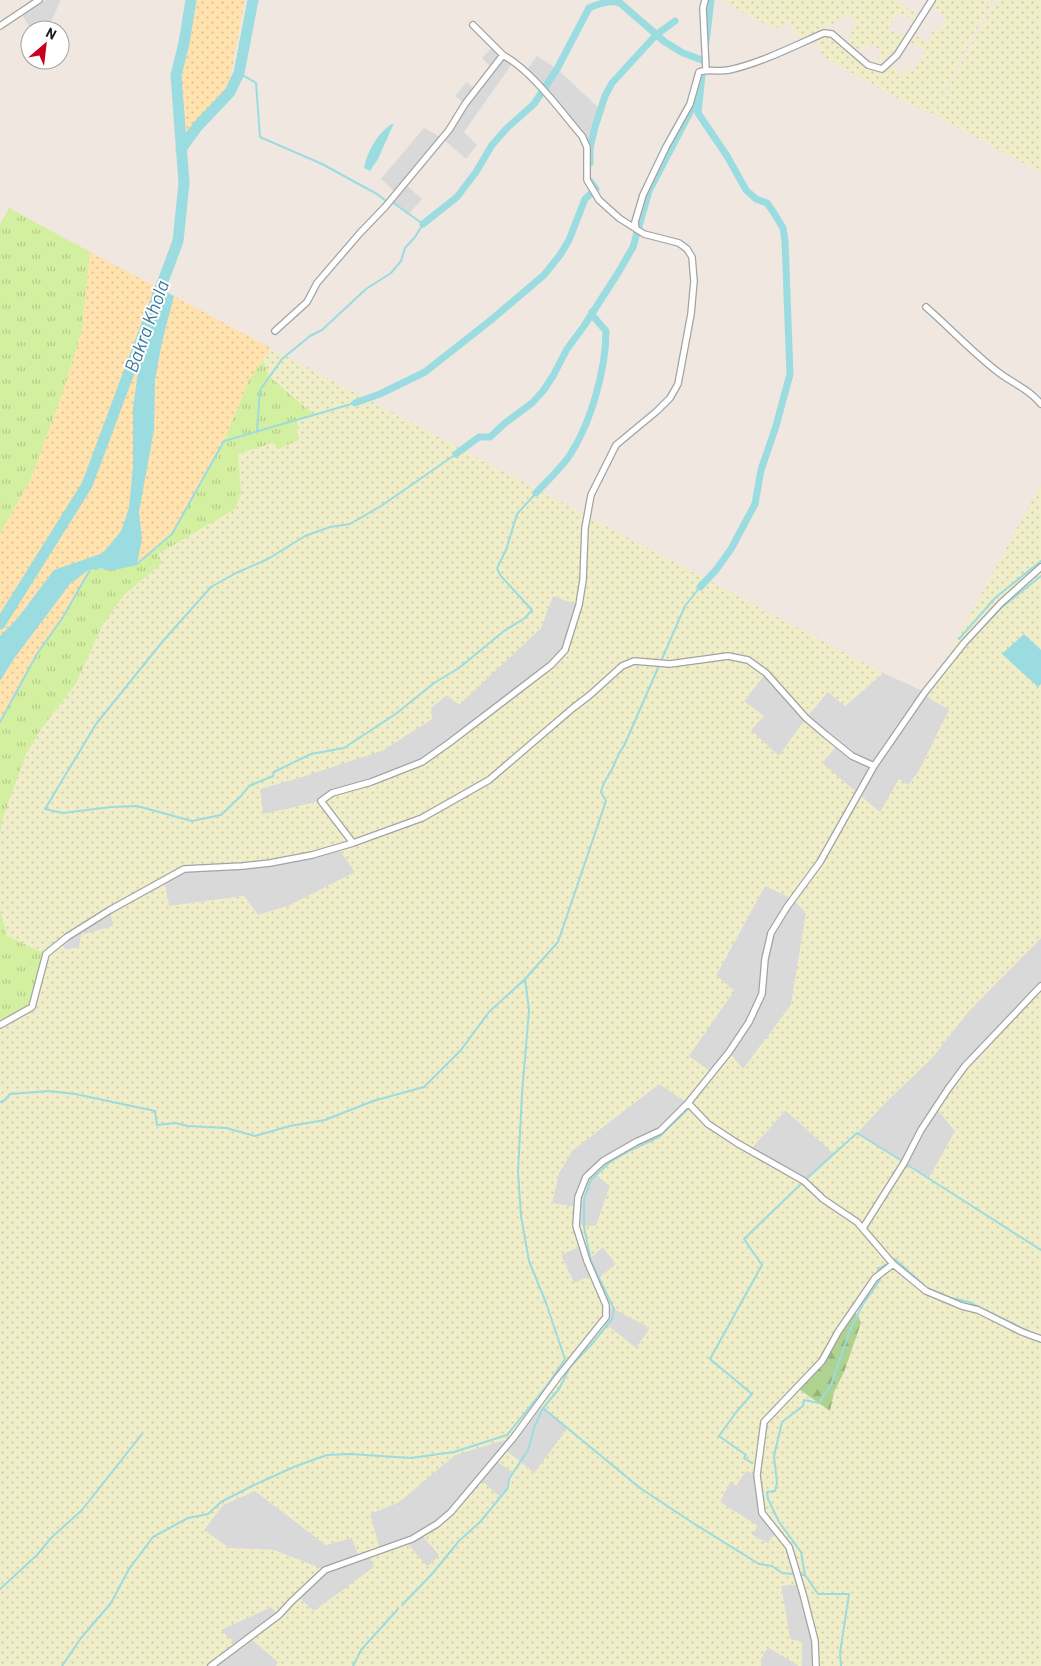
<svg xmlns="http://www.w3.org/2000/svg" width="1041" height="1666" font-family="Barlow,sans-serif">
	<defs>
		<pattern id="farmland-dots" width="8" height="8" patternUnits="userSpaceOnUse" patternTransform="scale(1.25)"><rect width="8" height="8" fill="#f0edc9"/><path d="M2 2h.1M6 6h.1" fill="none" stroke="#cdcbac" stroke-width="1.8" stroke-linecap="round"/></pattern>
		<pattern id="grass-tufts" width="24" height="20" patternUnits="userSpaceOnUse" patternTransform="scale(1.25)"><rect width="24" height="20" fill="#d3efa0"/><path d="M3 7l-1-3M5 7V3M7 7l1-3M15 17l-1-3M17 17v-4M19 17l1-3" fill="none" stroke="#b5cc89"/></pattern>
		<pattern id="forest-firs" width="22" height="20" patternUnits="userSpaceOnUse" patternTransform="scale(1.25)"><rect width="22" height="20" fill="#aed290"/><path d="M5 1l3.5 6h-7zM16 11l3.5 6h-7z" fill="#95b47c"/></pattern>
		<pattern id="sand-dots" width="8" height="8" patternUnits="userSpaceOnUse" patternTransform="scale(1.25)"><rect width="8" height="8" fill="#ffe2ae"/><path d="M2 2h.1M6 6h.1" fill="none" stroke="#dac195" stroke-width="1.8" stroke-linecap="round"/></pattern>
	</defs>
	<rect width="100%" height="100%" fill="#efe7e0"/>
	<path fill="#dad9d9" d="M46,0H61L47,30H32L22,15Z
		M493,46L514,61L464,132L477,145L466,159L442,138L405,184L422,199L409,214L392,202L396,193L381,179L424,128L442,138L465,104L455,96L467,82L476,91L493,69L482,58Z
		M537,56L557,69L600,109L592,144L587,147L582,136L525,72Z
		M553,596L579,605L565,650L551,665L422,762L321,801L263,815L259,789L302,777L431,708L447,694L459,704L541,628Z
		M766,673L828,692L845,706L883,673L925,692L926,696L949,710L919,771L908,785L899,779L880,813L822,763L806,718L779,757L750,730L744,701Z
		M338,848L356,872L288,906L258,915L244,896L169,906L164,880L184,869Z
		M765,886L793,899L806,913L791,1005L743,1069L712,1073L688,1056L734,991L716,976Z
		M110,910L113,926L98,931L79,947L66,950L61,942Z
		M1041,938V986L929,1178L857,1133L887,1101L932,1058L969,1011Z
		M659,1084L688,1103L660,1131L593,1172L610,1186L596,1226H576L552,1204L559,1173L573,1150Z
		M786,1110L834,1154L804,1181L750,1150Z
		M581,1246L603,1247L616,1264L595,1281L593,1275L574,1283L561,1255Z
		M606,1305L651,1328L636,1348L603,1322Z
		M538,1404L568,1428L534,1473L504,1449L513,1472L509,1479L508,1488L500,1497L451,1512L421,1534L440,1555L427,1567L380,1550L370,1514L399,1502L455,1455L514,1437Z
		M746,1470L757,1475L777,1532L768,1544L752,1535L757,1526L720,1502L730,1482Z
		M255,1491L326,1545L352,1538L359,1557L369,1554L375,1567L314,1611L296,1597L274,1550L229,1548L204,1530L223,1505Z
		M801,1584L815,1641L816,1666H802V1642L790,1639L781,1585Z
		M271,1607L279,1615L278,1663L276,1666H211L220,1630Z
		M768,1647L799,1666H761V1659Z"/>
	<path fill="url(#farmland-dots)" fill-rule="evenodd" d="M720,0H897L917,15L915,20L899,14L894,18L889,30L900,34L904,38L899,47L880,63L877,60L880,54L879,49L870,44L861,51L850,44L851,34L856,22L848,15L831,25L803,38L797,36L787,22L775,29Z
		M936,0H993L932,114L893,96L824,57L816,41L824,35L833,38L872,70L884,73L890,65L903,75L908,68L914,71L925,50L910,42L914,35L929,41L931,33L937,30L944,23L945,16L932,7Z
		M996,0H1041V173L933,114Z
		M271,348L883,673L845,706L828,692L806,718L838,744L822,763L880,812L899,779L908,785L919,771L949,710L926,696L1041,484V938L969,1011L932,1058L887,1101L857,1133L929,1178L955,1131L935,1107L948,1089L1041,986V1666H816L815,1641L800,1584L781,1586L790,1639L802,1642V1666H799L768,1647L761,1659V1666H276L278,1662L250,1638L278,1615L271,1607L221,1630L238,1646L211,1666H0V1025L7,936L0,909V833L3,817L26,754L41,729L75,685L102,626L124,595L162,563L158,554L186,536L241,494L238,454L274,443L279,449L298,440L297,421L314,416L269,376L263,360ZM553,596L579,605L565,650L449,743L406,769L332,793L321,801L263,814L260,789L302,777L384,750L432,719L431,708L447,695L459,705L541,628ZM766,673L806,718L779,756L751,730L764,716L744,701ZM338,848L355,872L288,906L258,915L244,896L169,906L164,880L184,869L270,863ZM765,886L793,899L806,913L791,1005L743,1069L729,1052L712,1073L689,1056L734,991L716,975ZM110,910L113,926L81,935L79,947L65,950L61,942ZM659,1084L688,1103L660,1131L603,1161L592,1171L610,1186L596,1226L576,1225L578,1207L552,1203L559,1173L573,1150ZM785,1110L834,1154L804,1181L750,1150ZM581,1246L587,1261L603,1247L616,1264L596,1281L593,1275L574,1283L561,1255ZM606,1305L650,1328L636,1348L603,1322ZM538,1405L568,1428L534,1473L504,1449L494,1460L513,1472L509,1479L508,1488L500,1497L479,1478L437,1524L421,1534L439,1555L428,1567L406,1542L380,1550L370,1514L399,1502L455,1455L514,1437ZM746,1471L757,1475L762,1513L776,1532L768,1543L752,1535L758,1526L720,1502L730,1482L736,1486ZM255,1491L326,1545L352,1538L359,1557L369,1554L374,1567L314,1611L297,1596L325,1570L274,1550L229,1548L204,1530L223,1505Z"/>
	<path fill="url(#grass-tufts)" d="M9,208L90,252L82,331L63,392L31,479L0,534V224Z
		M263,360L269,376L315,416L297,421L298,440L279,449L273,443L238,454L241,494L235,509L158,554L162,563L124,595L102,626L75,685L41,729L26,754L3,817L0,833V722L37,654L63,617L91,568L114,569L224,441L249,380Z
		M0,909L7,936L46,954L32,1007L0,1025Z"/>
	<path fill="url(#forest-firs)" d="M852,1311L858,1315L861,1323L844,1372L834,1392L830,1411L796,1387L823,1361Z"/>
	<path fill="url(#sand-dots)" d="M197,0H245L229,84C219,104 199,116 187,136L181,100L182,75Z
		M90,252L160,289L138,372L133,408V466L129,508L121,531L103,553L54,570L17,619L0,636V534L31,479L63,392L82,331Z
		M174,296L271,348L249,380L224,441L172,534L138,564L142,538L139,512L154,430L155,380L162,342Z
		M91,568L63,617L37,654L0,722V681L13,660L70,584Z"/>
	<path fill="#9bdce1" d="M394,123L378,159L370,171L364,168C367,152 379,130 394,123Z
		M160,289L174,296L162,342L155,380L154,430L139,512L142,538L137,564L114,569L91,568L70,584L13,660L0,681V636L17,619L54,570L103,553L121,531L129,508L133,466V408L138,372Z
		M1024,634L1041,650V684L1038,687L1002,654Z"/>
	<g fill="none" stroke-linecap="round" stroke-linejoin="round">
		<path stroke="#9bdce1" stroke-width="2" d="M239,73L256,83L260,137L322,164L377,194L386,201L392,202L423,224L415,237L405,248L401,261L391,273L366,289L322,330L310,336L282,359L260,390L257,432
			M456,454L381,506L350,524L330,527L305,536L268,559L236,573L211,587L163,641L96,724L45,809L63,813L111,807L137,806L192,821L221,815L242,795L249,786L273,776L274,772L311,754L344,748L397,713L434,683L459,668L504,631L525,618L532,610L500,575L497,568L506,550L517,514L536,493
			M105,569H114L137,564L172,534L224,441L355,403
			M959,639L995,598L1041,561
			M966,645L1001,608L1041,576
			M0,722L37,654L63,617L91,568L97,569
			M0,1102L5,1100L10,1094L49,1091L75,1094L155,1111L157,1125L175,1123L188,1126L226,1128L255,1136L290,1126L325,1120L373,1101L424,1087L461,1050L489,1012L525,979L558,942L606,801L601,792C603,782 608,777 612,769C617,760 617,754 624,746L685,606L700,587
			M906,1164L1041,1250
			M543,1408L640,1488L693,1523L759,1564L772,1566L782,1573L804,1575
			M752,1463L744,1458L746,1455L719,1436L737,1411L752,1394L710,1359L762,1265L744,1239L804,1181L857,1133L902,1161
			M0,1589L37,1555L51,1538L82,1510L142,1434
			M402,1605L432,1574L459,1541L480,1522L508,1488L509,1479L528,1450L534,1428L543,1408L559,1389L570,1367L591,1345L612,1319L614,1309L591,1261L584,1227V1199L591,1180L610,1162L631,1150L659,1137L690,1107
			M62,1666L81,1638L111,1603L129,1569L153,1537L188,1518L208,1514L221,1502L254,1485L296,1466L327,1455L350,1454L411,1458L454,1452L507,1435L546,1387L565,1359L546,1303L529,1261L521,1216L518,1172L522,1094L529,1010L525,979
			M353,1666L361,1650L398,1609
			M841,1666L840,1653L849,1594H818L805,1575L801,1552L779,1522L768,1499L767,1492L775,1491L777,1483L774,1456L782,1422L803,1406L804,1400L819,1403L831,1385L850,1330L863,1304L880,1280L878,1269L895,1259L927,1288L951,1298L969,1302L1028,1331"/>
		<path stroke="#9bdce1" stroke-width="7" d="M706,42L711,0
			M590,163V148L595,127L605,96L612,83L656,35L675,21
			M423,224L457,197L476,172L492,145L507,128L534,104L557,69L589,8C598,4 611,0 620,3L665,42L683,53L702,60
			M355,403L380,394L425,372L491,320L544,275L560,255L569,240L585,199L596,189L590,181
			M456,454L479,437H490L505,423L532,403L543,391L553,376L567,349L584,326L618,273L633,247L649,191L697,99
			M536,493C546,482 558,471 567,459C590,427 606,370 606,331L593,316L592,312
			M700,587L716,570L731,549L755,504L761,470L776,426L790,374L785,241L783,228L774,213L767,203L756,199L746,190L727,156L698,113L702,75"/>
		<path stroke="#9bdce1" stroke-width="11" d="M181,149L197,127L230,92L239,73L253,0
			M0,624L87,485L178,241L184,183L176,75L184,43L191,0"/>
		<g stroke="#a3a3a3" stroke-width="8">
			<path id="minor" d="M705,0L703,8L706,70
				M473,25L503,55
				M0,26L39,0
				M636,229L635,222L643,195L666,147L690,104L699,72C709,69 719,72 729,70C761,63 794,46 824,33L832,34L868,65L882,69L897,55L932,0
				M926,307C950,328 972,352 998,372C1012,383 1029,389 1041,404
				M275,331L307,302L317,283L360,233L385,207L449,130L465,104L503,55C533,72 559,109 582,136L587,147V180L599,200L619,218L644,234L679,243L687,249L692,257L694,281L691,314L678,384L670,398L657,411L616,445L591,495L585,528L583,580L579,605L565,650L551,665L449,743L422,762L371,782L332,793L321,801L353,843
				M0,1025L32,1007L46,954L67,937L110,910L184,869L243,866L270,863L312,855L353,843L422,818L489,780L573,708L590,695L622,666L634,661L670,664L728,656L748,660L766,673L806,718L826,735L852,756L874,766
				M688,1103L708,1124L737,1143L804,1181L823,1199L857,1222L893,1264L926,1291L962,1306L978,1310L1022,1332L1041,1339
				M863,1228L904,1163L921,1130L948,1089L965,1066L1041,986
				M211,1666L279,1615L292,1601L325,1570L412,1539L437,1524L451,1512L514,1437L558,1377L606,1317V1305L587,1261L576,1226L578,1197L586,1177L603,1161L636,1142L660,1131L688,1103L729,1052L749,1022L762,994L765,959L771,933L787,907L820,862L874,766L925,692L964,643L1001,603L1041,567
				M816,1666L815,1641L803,1594L789,1547L762,1513L757,1475L764,1422L822,1361L838,1332L875,1278L893,1264"/>
		</g>
		<use href="#minor" stroke="#fff" stroke-width="5.5"/>
	</g>
	<g text-anchor="middle" dominant-baseline="central" stroke-width="4" stroke-linejoin="round" paint-order="stroke">
		<g font-size="19" font-style="italic" fill="#397a9c" stroke="#fff">
			<text transform="translate(146 326) rotate(-70)">Bakra Khola</text>
		</g>
	</g>
	<g transform="translate(45 45) rotate(28)"><circle r="24" fill="#ffffff" stroke="#a4a4a4"/>
	<path d="M0-4L9 19L0 12L-9 19Z" fill="#c8001f"/>
	<text y="-8" font-size="14" font-weight="bold" text-anchor="middle" fill="#1c1c1c">N</text>
	</g>
</svg>
